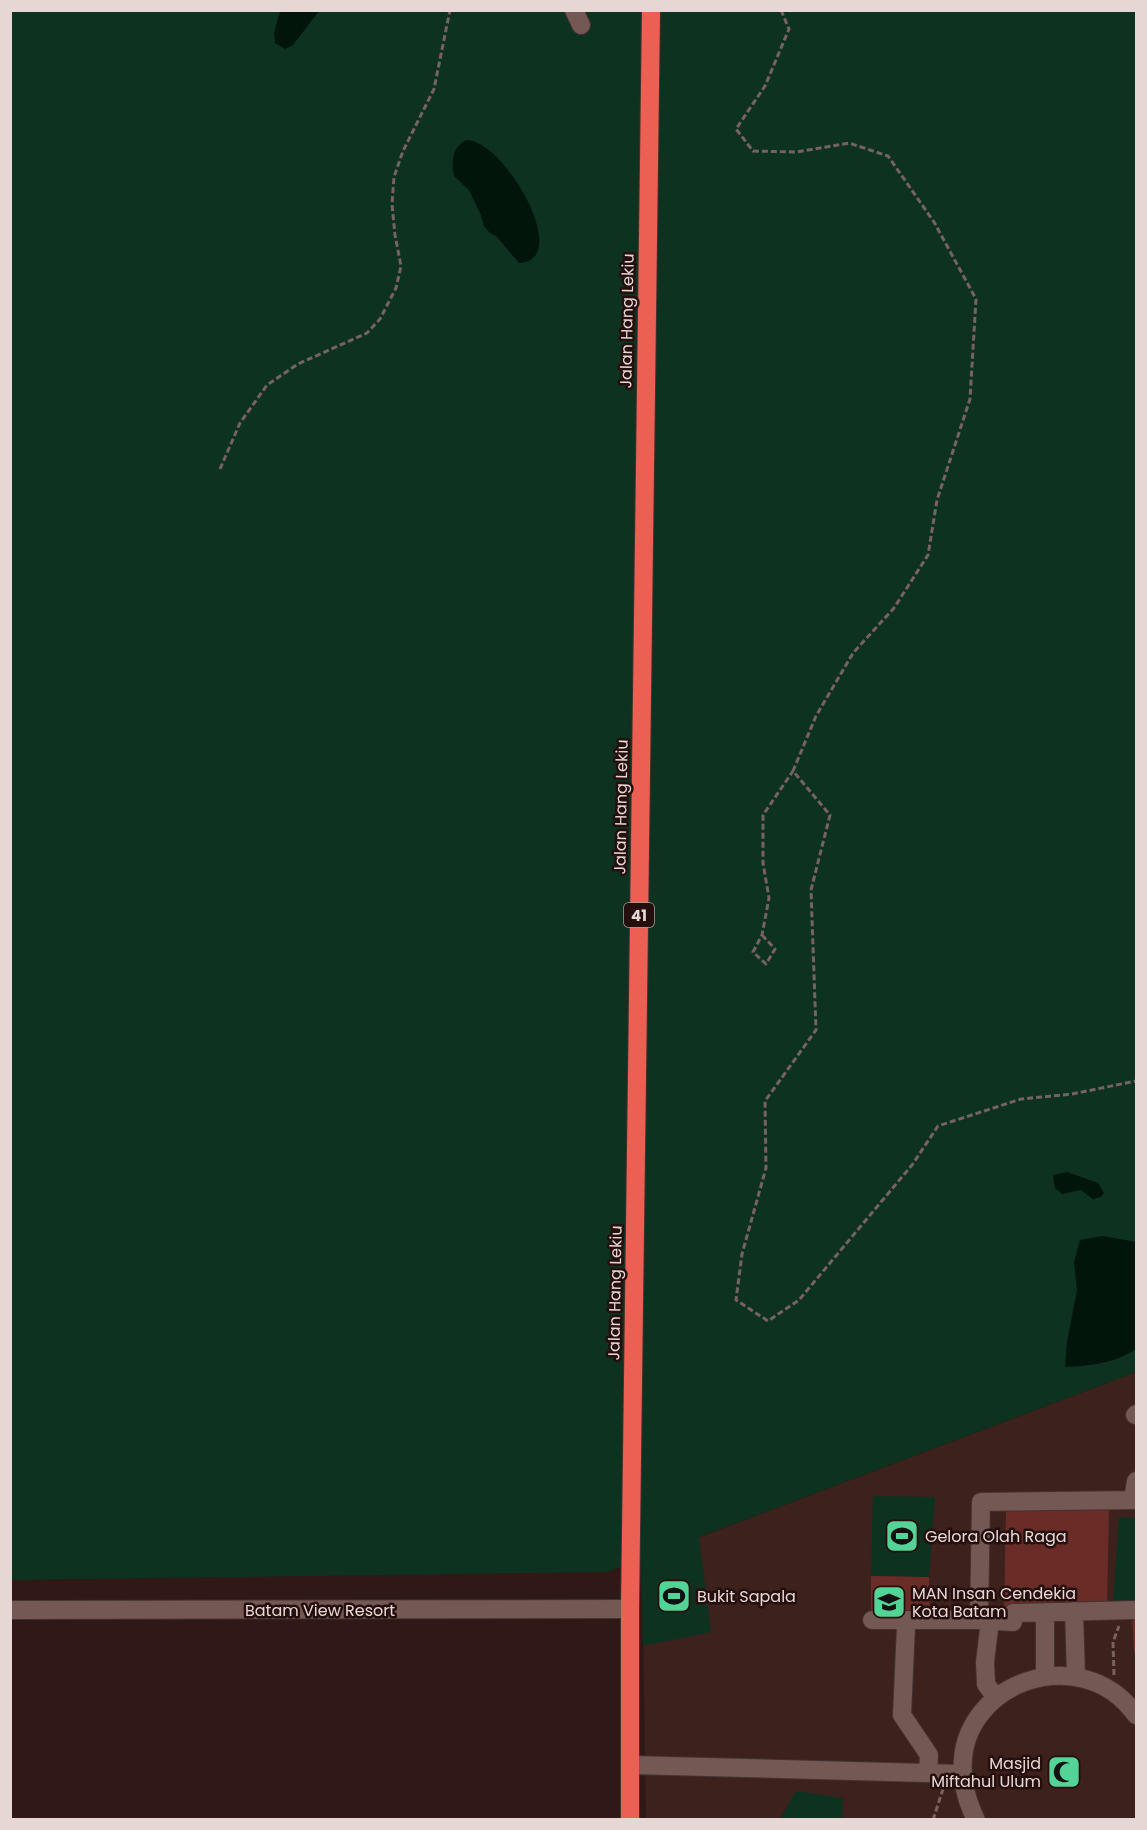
<svg xmlns="http://www.w3.org/2000/svg" width="1147" height="1830" font-family="Poppins,sans-serif">
	<rect width="100%" height="100%" fill="#2f1816"/>
	<path fill="#3d211d" d="M1136,1372V1819H646L642,1559Z"/>
	<path fill="#0d3220" d="M10,11H1136V1372L699,1537L711,1632L643,1646L641,1559L607,1572L11,1580Z
		M873,1496L935,1497L929,1577L871,1576Z
		M1119,1517L1136,1518V1605H1113Z
		M796,1791L843,1798L842,1819H780Z"/>
	<path fill="#01150a" d="M280,11H319L293,45L285,49L275,43L274,33Z
		M466,140C504,139 574,261 519,263L497,237L490,233L484,226L480,213L469,190L454,176C451,161 452,148 466,140Z
		M1067,1172L1098,1183L1104,1193L1101,1197L1093,1199L1081,1190L1062,1194L1055,1188L1053,1175Z
		M1103,1236L1136,1242V1349C1116,1363 1089,1366 1065,1367L1067,1342L1077,1290L1074,1262L1080,1240Z"/>
	<path fill="#6a2c26" d="M1109,1508L1107,1610L1004,1612L1006,1509Z
		M871,1576L929,1577L930,1613L871,1611Z
		M1132,1616H1136V1658L1134,1652Z"/>
	<g fill="none" stroke-linecap="round" stroke-linejoin="round">
		<g stroke="#443231" stroke-width="20">
			<path id="minor" d="M574,10L581,25
				M1135,1415L1136,1414
				M10,1610L630,1609
				M1074,1611L1076,1676
				M872,1620H979L981,1502L1133,1500L1136,1481
				M979,1620L1013,1622V1613L1136,1610
				M990,1621L985,1662L986,1684L996,1698
				M906,1626L902,1715L929,1755L928,1773
				M1045,1677V1612
				M631,1765L962,1774
				M976,1820C969,1805 964,1792 963,1775C955,1683 1081,1638 1136,1715"/>
		</g>
		<g stroke="#443231" stroke-width="20">
			<path id="highway" d="M630,1820V1609L651,10"/>
		</g>
		<path stroke="#776260" stroke-width="3" stroke-dasharray="6 3" stroke-linecap="butt" d="M781,10L789,29L765,86L736,129L753,151L796,152L849,143L888,156L934,222L976,299L970,399L937,500L928,555L894,608L853,653L816,716L793,771L830,815L811,890L816,1030L765,1101L766,1168L742,1254L736,1300L768,1321L799,1300L912,1165L938,1126L1021,1099L1072,1094L1136,1081
			M220,469L240,423L267,385L298,364L367,333L380,319L396,288L401,266L395,235L392,204L394,177L403,151L434,89L450,10
			M762,935L775,949L766,964L753,952L762,935L769,898L763,863V815L793,771
			M1114,1675L1113,1642L1119,1626
			M933,1820L943,1789"/>
		<use href="#minor" stroke="#745854" stroke-width="18"/>
		<use href="#highway" stroke="#eb6053" stroke-width="18"/>
	</g>
	<defs>
		<g id="stadium-square" transform="scale(1.725)"><rect x="-9" y="-9" width="18" height="18" rx="4" fill="#53d396" stroke="#250f0d"/><path d="M0-5a6.5 5 0 1 0 0 10a6.5 5 0 1 0 0-10ZM-3.5-1.8h7v3.6h-7Z" fill="#111"/></g>
		<g id="school-square" transform="scale(1.725)"><rect x="-9" y="-9" width="18" height="18" rx="4" fill="#53d396" stroke="#250f0d"/><path d="M0-5L7-2L0 1L-7-2ZM-4 1L0 2.5L4 1V4Q0 6-4 4Z" fill="#111"/></g>
		<g id="mosque-square" transform="scale(1.725)"><rect x="-9" y="-9" width="18" height="18" rx="4" fill="#53d396" stroke="#250f0d"/><path d="M3.5-4.9A6 6 0 1 0 3.5 4.9A5 5 0 1 1 3.5-4.9Z" fill="#111"/></g>
	</defs>
	<g fill-rule="evenodd">
		<use href="#stadium-square" x="902" y="1536"/>
		<use href="#stadium-square" x="674" y="1596"/>
		<use href="#school-square" x="889" y="1602"/>
		<use href="#mosque-square" x="1064" y="1772"/>
	</g>
	<g text-anchor="middle" dominant-baseline="central" stroke-width="5" stroke-linejoin="round" paint-order="stroke">
		<rect fill="#250f0d" stroke="#ad9b98" stroke-width="1.5" x="624" y="903" width="30" height="24" rx="4.5"/>
		<g font-size="15" font-weight="bold" fill="#e7d7d4">
			<text x="639" y="915">41</text>
		</g>
		<g font-size="16" fill="#e7d7d4" stroke="#250f0d">
			<text transform="translate(627 321) rotate(-89)">Jalan Hang Lekiu</text>
			<text transform="translate(621 807) rotate(-89)">Jalan Hang Lekiu</text>
			<text transform="translate(615 1293) rotate(-89)">Jalan Hang Lekiu</text>
			<text x="320" y="1610">Batam View Resort</text>
		</g>
		<g font-size="16" fill="#e7d7d4" stroke="#250f0d" text-anchor="start">
			<text x="925" y="1536">Gelora Olah Raga</text>
			<text x="912" y="1593">MAN Insan Cendekia<tspan x="912" dy="18">Kota Batam</tspan></text>
			<text x="697" y="1596">Bukit Sapala</text>
			<text x="1041" y="1763" text-anchor="end">Masjid<tspan x="1041" dy="18">Miftahul Ulum</tspan></text>
		</g>
	</g>
	<rect width="1147" height="1830" fill="none" stroke="#e7d7d4" stroke-width="24"/>
</svg>
